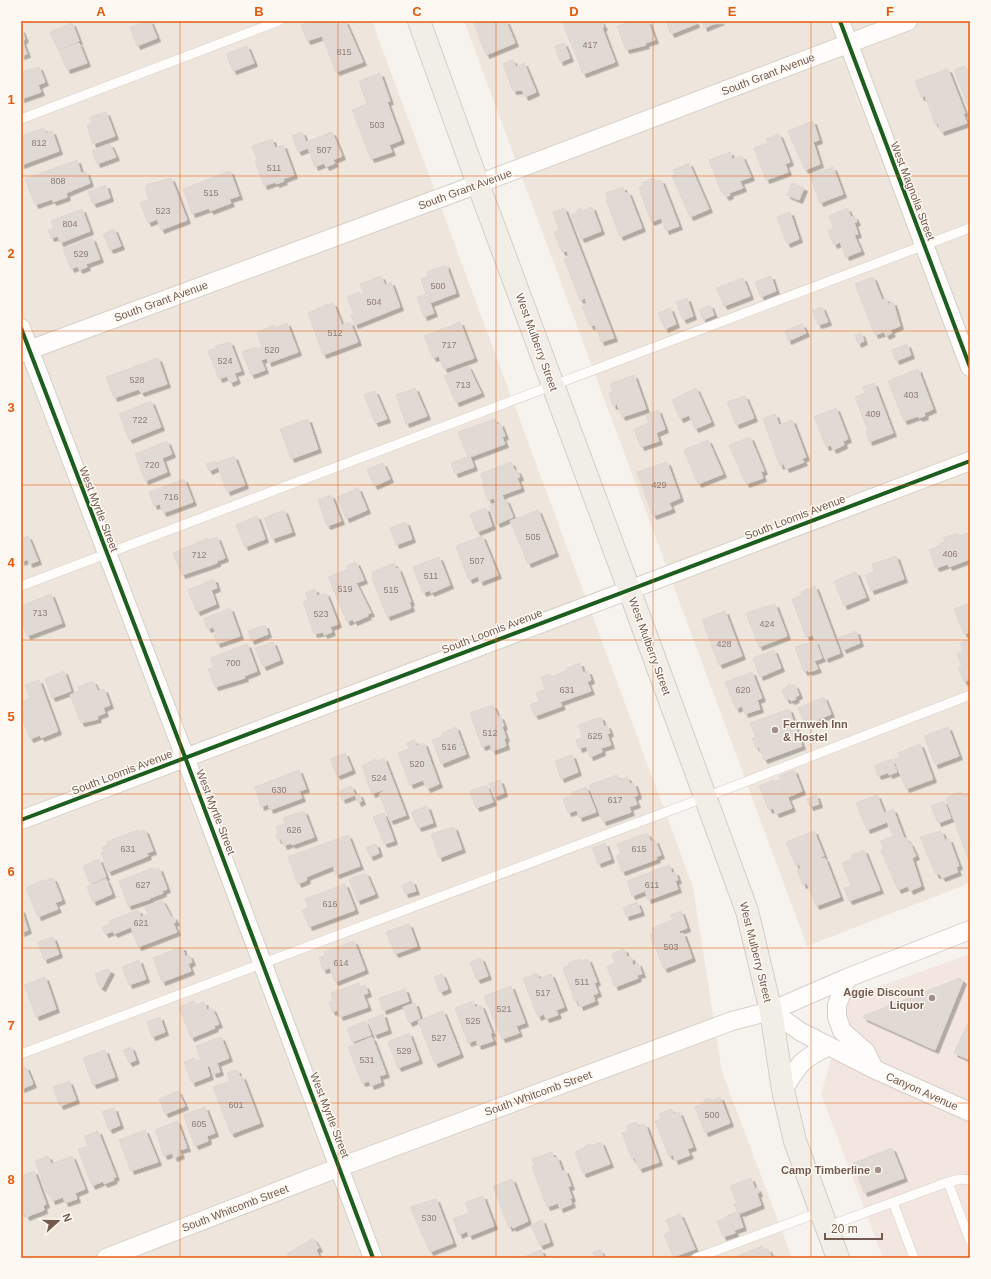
<svg xmlns="http://www.w3.org/2000/svg" width="991" height="1279" font-family="Helvetica,sans-serif">
	<defs>
		<filter id="shadow"><feDropShadow dx="3.5" dy="3.5" stdDeviation="0" flood-color="#0004"/></filter>
	</defs>
	<rect width="100%" height="100%" fill="#f6f3ee"/>
	<path fill="#eee6dc" d="M21,21H372L693,887L722,1072L792,1258H21Z
		M464,21H970V883L807,946Z"/>
	<path fill="#f3e6e0" d="M970,954V1258H883L821,1094L850,997Z"/>
	<path fill="#e0d9d4" stroke="#dfd7d1" filter="url(#shadow)" d="M147,21H150L157,38L137,46L130,27Z
		M312,21H345L363,62L336,72L322,36L307,41L301,25Z
		M480,21H506L515,43L486,55L474,23Z
		M562,21H601L604,27L602,28L615,62L583,74Z
		M632,21H648L655,40L645,43L646,45L626,50L617,26Z
		M666,21H695L696,24L671,34Z
		M702,21H721L704,28Z
		M72,23L79,41L58,50L50,32Z
		M21,29L25,39L22,41L27,54L21,56Z
		M79,43L87,63L67,70L59,50Z
		M564,43L570,58L560,62L555,46Z
		M247,46L254,63L233,71L226,54Z
		M513,60L516,67L524,63L536,92L525,97L522,90L513,91L503,64Z
		M965,66L967,70L970,69V112L954,70Z
		M39,67L45,82L38,85L41,92L21,99V72Z
		M948,69L965,113L963,114L967,123L941,132L938,123L935,124L925,96L921,97L915,81Z
		M380,73L390,101L387,102L401,140L389,145L392,152L371,159L352,110L367,104L359,81Z
		M106,112L115,136L93,144L87,125L92,123L90,117Z
		M813,121L819,140L813,142L820,164L805,170L788,131Z
		M44,128L46,133L52,131L59,151L21,165V136Z
		M302,132L306,142L332,132L342,156L333,160L335,163L326,167L324,163L315,167L308,148L298,152L292,136Z
		M779,134L790,162L785,164L788,172L766,180L754,148L768,143L766,139Z
		M272,139L275,148L283,145L294,175L283,179L284,181L276,184L275,182L264,186L255,161L257,160L252,146Z
		M110,144L116,157L97,164L92,151Z
		M730,152L732,159L742,156L751,177L740,181L743,188L729,193L730,195L726,197L720,189L709,160Z
		M77,160L81,173L86,172L90,183L66,193L67,197L53,202L52,199L35,205L25,179Z
		M689,163L709,209L690,217L672,176L675,174L673,170Z
		M833,167L843,194L820,203L810,175Z
		M230,171L239,196L229,199L231,203L210,211L209,208L192,214L183,189Z
		M171,178L187,220L161,230L157,219L148,223L140,203L149,200L145,188L147,187L146,185Z
		M654,178L656,182L661,180L679,226L666,231L661,218L651,222L639,188L643,186L642,183Z
		M792,183L804,188L799,200L787,195Z
		M106,185L110,198L93,204L88,192Z
		M623,187L625,193L628,192L642,228L620,237L606,200L608,199L606,193Z
		M592,207L601,231L581,239L571,215L578,212L577,210L581,208L582,211Z
		M564,208L614,338L601,342L595,325L590,326L582,306L587,304L585,298L580,300L564,259L569,257L567,251L562,252L554,232L559,230L553,212Z
		M847,208L851,217L854,216L857,222L854,223L858,234L854,235L861,251L846,257L840,242L834,245L828,231L834,228L829,216Z
		M82,209L90,231L60,243L58,236L51,238L48,230L54,228L51,221Z
		M790,212L799,239L787,244L777,217Z
		M114,229L121,246L110,250L103,234Z
		M92,238L100,259L86,264L87,267L79,270L78,266L71,269L63,249Z
		M446,265L456,293L430,303L434,313L424,317L417,297L426,294L421,279L428,276L427,272Z
		M381,276L385,285L391,282L400,307L355,325L351,316L354,315L347,297L359,292L360,295L364,293L360,284Z
		M771,276L776,291L761,297L755,282Z
		M873,277L882,300L886,298L888,304L893,302L900,326L890,330L892,333L886,336L884,332L875,335L855,284Z
		M743,278L750,296L724,306L716,288Z
		M687,298L693,316L683,320L676,302Z
		M333,303L342,325L350,322L358,342L323,355L308,313L327,304L328,305Z
		M710,305L714,315L703,320L699,310Z
		M822,307L828,322L818,325L812,310Z
		M670,308L676,324L665,329L658,313Z
		M460,322L474,358L444,369L439,356L433,358L424,336Z
		M287,323L298,352L268,363L267,358L261,360L265,370L251,375L242,352L256,347L257,349L262,347L257,332L274,325L275,328Z
		M802,324L806,333L788,341L785,331Z
		M861,333L864,341L858,344L855,335Z
		M230,342L241,371L234,373L237,380L230,383L227,376L219,379L208,351L216,348L215,346Z
		M907,344L911,355L896,361L892,350Z
		M158,358L167,384L141,393L139,389L114,398L106,377Z
		M468,366L481,393L456,403L444,376Z
		M918,369L933,409L924,413L925,416L919,418L918,416L904,421L888,381Z
		M634,375L646,409L622,417L617,404L613,406L609,393L613,392L610,384Z
		M874,383L893,433L869,442L866,431H868L855,397L865,393L863,387Z
		M415,388L427,416L406,424L396,395Z
		M696,388L711,422L695,429L689,415L680,419L672,400Z
		M375,391L387,419L375,423L364,395Z
		M745,396L754,418L736,425L727,402Z
		M151,401L161,427L129,440L119,414Z
		M836,408L848,439L843,441L844,445L833,450L831,445L826,447L814,417Z
		M658,410L665,429L656,433L659,441L641,447L634,429L649,423L646,415Z
		M775,414L779,425L792,420L806,457L802,459L804,462L786,469L784,464L780,466L763,419Z
		M308,419L318,449L291,459L280,429Z
		M495,419L497,425L500,423L505,436L502,437L505,444L470,457L474,467L455,474L451,463L468,457L458,432Z
		M750,437L764,471L761,472L763,478L746,484L729,445Z
		M708,440L723,474L698,484L684,450Z
		M167,441L172,454L162,458L167,472L145,481L135,454Z
		M234,456L245,485L227,492L218,467L209,471L206,464L216,461L217,463Z
		M511,462L515,471L517,470L520,477L517,478L521,488L502,495L504,500H506L513,517L497,524L489,506L496,503L494,498L488,500L482,484L484,483L480,474Z
		M667,462L680,498L669,503L672,509L653,516L637,472Z
		M383,463L390,479L374,486L367,469Z
		M184,479L193,502L163,513L160,504L154,506L149,492Z
		M358,488L367,510L346,519L337,497Z
		M331,495L341,521L327,526L318,500Z
		M486,508L492,526L477,532L470,514Z
		M284,510L292,532L272,539L264,518Z
		M538,510L555,553L528,564L510,521Z
		M257,516L265,539L245,547L236,525Z
		M406,522L412,539L396,545L390,528Z
		M958,533L959,536L968,533L970,539V559L949,567L948,564L936,568L929,550L940,545L939,544L945,541L943,538Z
		M28,536L38,561L29,564L28,559L21,562V539Z
		M482,536L498,575L480,582L478,576L469,580L456,546Z
		M217,537L225,558L217,561V563L182,575L173,553L208,538L209,540Z
		M896,556L904,579L871,591L865,575L874,572L872,564Z
		M439,557L450,585L431,593L430,590L423,593L413,567Z
		M356,562L364,580L356,583L371,613L367,614L368,616L354,622L353,619L347,622L328,577L348,569L346,566Z
		M394,563L396,569L398,568L411,602H409L411,608L387,617L372,578H374L372,572Z
		M856,572L866,597L844,606L834,581Z
		M214,579L217,588L211,590L216,604L197,612L188,590Z
		M815,586L840,653L825,659L820,645L816,642L822,658L814,661L818,669L809,672L808,670L804,672L795,647L815,641L813,635L806,637L792,599L802,595L801,592Z
		M315,589L317,596L326,593L338,624L330,627L332,632L324,635L323,632L314,634L303,602L308,600L305,593Z
		M51,594L62,623L27,636L21,620V606Z
		M970,603V632L964,634L954,609Z
		M775,604L787,636L759,647L746,613Z
		M230,608L240,636L217,644L214,635L216,634L213,627L208,629L203,619Z
		M725,611L742,656L719,665L702,620Z
		M265,625L268,634L251,641L248,631Z
		M856,631L860,643L843,650L838,638Z
		M970,639V679L964,682L958,668L962,667L957,654L963,651L960,643Z
		M273,642L280,660L263,667L255,648Z
		M247,644L257,671L244,676L245,678L215,687L208,669L214,667L210,658Z
		M774,650L781,668L760,677L753,658Z
		M580,663L583,673L588,671L591,680L587,682L591,691L560,702L562,706L535,716L530,705L539,701L536,693L545,689L541,677L550,674L551,677L568,670L567,668Z
		M64,671L71,691L52,698L45,679Z
		M752,672L762,698L757,700L760,709L745,714L742,706L736,709L725,682Z
		M39,680L58,731L41,738L40,735L30,739L23,721L21,720V710L25,708L22,702L30,698L25,685Z
		M93,681L98,691L104,689L110,705L103,708L105,713L97,716L98,719L81,723L70,695L79,691L78,687Z
		M790,684L791,686L795,685L799,695L795,697L796,699L791,701L790,699L786,700L782,690Z
		M824,697L831,714L805,725L798,708Z
		M493,705L498,717L500,716L504,726L502,727L506,738L504,739L506,746L492,751L490,744L482,747L470,713Z
		M789,709L802,746L764,760L759,747L756,748L752,738L756,737L750,723Z
		M601,717L604,727L607,725L610,733L607,734L611,745L601,748L602,752L590,757L586,746L579,749L576,740L583,737L578,725Z
		M456,727L466,754L441,764L432,740L443,736L442,733Z
		M948,727L959,756L935,765L924,736Z
		M414,740L417,746L424,743L439,784L427,789L423,780L410,785L398,753L409,749L407,743Z
		M920,744L933,779L906,789L894,759L900,757L898,753Z
		M345,753L352,770L337,776L330,759Z
		M572,755L578,772L561,779L555,761Z
		M384,758L406,815L390,821L379,794L383,792L382,790L372,794L362,766L376,759L377,761Z
		M892,759L897,772L889,775L884,762Z
		M883,762L887,773L878,776L874,766Z
		M299,770L306,789L299,791L302,798L270,810L268,804L261,807L255,787Z
		M794,770L802,791L788,797L779,776Z
		M617,775L619,780L627,777L630,784L634,783L638,795L634,797L637,804L629,807L631,812L603,822L589,785Z
		M500,780L504,793L494,797L489,784Z
		M774,780L775,782L780,780L792,808L776,814L773,808L769,810L759,786Z
		M487,785L493,802L476,808L470,791Z
		M351,786L355,795L342,800L339,791Z
		M586,787L596,812L579,818L577,810L568,813L563,799L573,795L572,792Z
		M961,792L962,797L970,794V864L946,798Z
		M359,794L362,801L358,803L355,795Z
		M816,795L819,804L810,807L807,799Z
		M877,795L884,813L893,809L904,838H906L909,843H910L916,856L912,858L921,886L910,891L908,886L898,890L881,851L883,847L880,841L893,836L887,822L867,830L856,803Z
		M944,801L951,818L938,823L931,806Z
		M427,806L433,823L418,828L411,812Z
		M304,811L314,837L292,845L291,843L284,846L281,839L278,840L276,834L279,833L276,827L285,824L283,818Z
		M384,813L394,841L384,844L373,817Z
		M454,827L462,849L439,858L431,834Z
		M138,830L139,832L145,830L153,851L147,853L148,856L108,872L101,853L104,852L102,847L108,845L106,842Z
		M814,831L824,856L821,857L822,859L825,858L840,897L816,906L807,883L803,885L797,870L801,869L799,864L796,866L786,842Z
		M941,831L945,840L949,839L959,866L956,867L958,872L942,878L940,874L936,875L920,837Z
		M647,833L651,842L655,840L661,855L656,857L657,859L622,872L616,856L621,854L617,844Z
		M348,835L360,866L336,875L333,866L306,877L307,880L298,884L288,857Z
		M605,843L611,859L598,864L592,848Z
		M376,844L379,853L370,857L366,847Z
		M864,850L880,890L849,901L844,888L851,886L842,863L852,859L851,855Z
		M99,859L106,877L90,884L83,866Z
		M669,865L672,873L675,872L678,880L675,881L678,889L648,900L645,891L632,896L627,881Z
		M153,868L154,870L159,868L167,889L162,891L163,893L150,898V899L128,906L119,881Z
		M366,873L375,894L357,901L349,879Z
		M53,878L62,900L55,903L58,909L38,917L26,888L42,880L43,881Z
		M106,879L112,894L93,902L87,887Z
		M412,881L416,891L405,894L402,885Z
		M345,884L355,910L309,927L302,910L308,908L305,899Z
		M162,900L171,917L173,916L176,922L173,923L177,932L138,947L131,927L114,934L113,931L105,934L102,927L110,924L109,921L138,910L141,917L148,915L145,907Z
		M637,902L641,912L626,917L623,908Z
		M21,909L28,930L21,933Z
		M681,911L687,928L679,931L680,934L683,933L692,958L664,969L650,935L654,933L652,928L673,920L671,915Z
		M409,924L417,946L395,954L386,932Z
		M53,937L59,954L44,960L38,942Z
		M354,941L365,970L335,982L330,968L323,970L319,958L325,955L324,952Z
		M182,947L185,956L189,955L192,962L188,964L191,971L162,982L153,958Z
		M624,949L627,957H631L633,966L638,963L642,974L637,975L638,978L615,987L607,967L615,963L612,954Z
		M481,958L488,976L477,980L470,962Z
		M580,959L581,961L588,959L597,982L594,983L598,993L593,995L595,1001L580,1007L578,1001L575,1002L563,968L569,965L568,963Z
		M139,960L146,979L129,985L122,967Z
		M107,969L111,971L102,988L99,986L95,974Z
		M537,973L539,979L551,974L564,1007L556,1010L558,1015L546,1019L544,1014L538,1017L523,979Z
		M442,974L448,989L440,992L434,977Z
		M45,977L56,1009L36,1017L24,985Z
		M960,978L963,981L935,1050L864,1018L863,1016Z
		M359,983L360,987L365,985L368,993L363,995L368,1007L340,1017L337,1010L332,1012L329,1002L333,1001L331,993Z
		M511,986L525,1023L516,1026L519,1033L502,1039L484,996Z
		M405,989L409,1001L383,1011L379,998Z
		M194,1001L196,1005L204,1002L207,1010L212,1008L219,1024L214,1026L215,1028L191,1038L179,1007Z
		M473,1001L475,1007L481,1005L492,1033L490,1034L493,1041L478,1046L476,1040L468,1043L455,1008Z
		M415,1003L420,1018L409,1023L403,1007Z
		M443,1011L460,1054L435,1064L418,1021Z
		M383,1014L388,1030L374,1035L368,1020Z
		M160,1017L165,1032L152,1037L147,1022Z
		M970,1019V1060L954,1053Z
		M366,1021L371,1035L352,1042L347,1028Z
		M409,1033L419,1060L398,1068L388,1042Z
		M221,1037L229,1058L207,1067L210,1076L192,1083L184,1062L194,1058L195,1061L201,1059L196,1046Z
		M372,1037L386,1074L379,1076L381,1082L371,1086L369,1081L362,1083L348,1047Z
		M131,1047L136,1060L129,1063L123,1050Z
		M105,1050L115,1077L93,1085L83,1058Z
		M217,1063L220,1072L213,1074L210,1066Z
		M26,1067L33,1084L21,1089V1068Z
		M237,1070L240,1077L242,1076L260,1123L231,1134L213,1087L230,1081L227,1073Z
		M69,1081L76,1100L60,1106L53,1087Z
		M178,1091L185,1106L165,1114L159,1099Z
		M720,1097L730,1123L705,1133L695,1107L705,1103L704,1100L710,1098L711,1101Z
		M205,1107L215,1133L207,1136L208,1141L195,1146L183,1115Z
		M114,1108L120,1125L109,1130L102,1112Z
		M672,1109L674,1114L679,1112L693,1147L687,1149L690,1155L675,1161L673,1155L669,1156L655,1121L661,1119L659,1114Z
		M177,1121L187,1148L179,1150L181,1155L174,1158L172,1153L164,1156L155,1130Z
		M637,1122L639,1127L645,1124L659,1162L639,1169L635,1158L632,1159L622,1133L628,1131L626,1126Z
		M145,1130L158,1162L131,1171L119,1140Z
		M98,1131L116,1177L113,1178L114,1180L104,1184L103,1181L92,1186L78,1149L88,1146L84,1136Z
		M601,1142L610,1164L583,1174L575,1152L585,1148V1146L590,1144L591,1146Z
		M892,1148L904,1178L864,1193L853,1163Z
		M552,1152L554,1158L557,1157L562,1171L565,1170L571,1186L568,1187L572,1198L570,1199L572,1204L560,1209L558,1203L547,1207L532,1167L535,1166L532,1159Z
		M48,1156L51,1164L72,1156L85,1189L75,1193L77,1199L65,1203L63,1197L52,1201L49,1192L47,1193L35,1161Z
		M34,1171L46,1204L43,1206L44,1210L26,1217L24,1212L21,1213V1176Z
		M751,1178L755,1189L757,1188L759,1193L757,1194L761,1205L741,1213L738,1212L743,1227L735,1230L728,1215L737,1212L734,1204L737,1203L730,1186Z
		M512,1179L528,1221L513,1228L512,1226L509,1228L493,1186Z
		M483,1196L494,1226L469,1236L467,1231L459,1235L453,1219L469,1213L465,1203Z
		M436,1199L453,1243L430,1252L410,1207Z
		M680,1214L695,1249L673,1257L664,1234L671,1231L666,1220Z
		M729,1216L735,1233L723,1237L717,1221Z
		M542,1220L550,1242L540,1246L531,1225Z
		M313,1238L319,1248L316,1250L320,1258H289L287,1254Z
		M762,1246L763,1250L768,1249L772,1258H733Z
		M541,1250L544,1258H521Z
		M600,1250L604,1258H595L593,1252Z"/>
	<g fill="none" stroke-linecap="round" stroke-linejoin="round">
		<g stroke="#d4cfc9" stroke-width="10">
			<path id="lane" d="M21,119L279,21
				M21,586L970,228
				M21,1054L706,797L970,695
				M948,1182L970,1241
				M893,1202L914,1258
				M826,1227L948,1182L961,1179L970,1180
				M696,1258L820,1212"/>
		</g>
		<g stroke="#d4cfc9" stroke-width="20">
			<path id="street" d="M840,21L970,367
				M21,328L185,757L373,1258
				M21,353L478,184L908,21
				M21,820L970,461
				M847,978L837,1005V1017L842,1031L866,1052L874,1069
				M771,1011L801,1032L874,1069L970,1112
				M783,1090C799,1064 801,1059 829,1046
				M106,1258L340,1167L732,1021L771,1011L847,978L970,930"/>
		</g>
		<g stroke="#d5cdc8" stroke-width="24">
			<path id="primary" d="M419,21L478,184L629,589L747,911L771,1011L783,1090L795,1141L838,1258"/>
		</g>
		<use href="#lane" stroke="#fefdfc" stroke-width="9"/>
		<use href="#street" stroke="#fefdfc" stroke-width="18"/>
		<use href="#primary" stroke="#f1ede7" stroke-width="22"/>
		<g stroke="#fdf8f1" stroke-width="6">
			<path id="cycleway" d="M840,21L970,367
				M21,328L185,757L373,1258
				M21,820L970,461"/>
		</g>
		<use href="#cycleway" stroke="#1b5e20" stroke-width="4"/>
	</g>
	<path fill="none" stroke="#e8590c" stroke-width="1" stroke-opacity="0.55" d="M180,21V1258M338,21V1258M496,21V1258M653,21V1258M811,21V1258M21,176H970M21,331H970M21,485H970M21,640H970M21,794H970M21,948H970M21,1103H970"/>
	<g fill="#a19087" stroke="#fdf8f1" stroke-width="1.5">
		<circle cx="775" cy="730" r="4"/>
		<circle cx="932" cy="998" r="4"/>
		<circle cx="878" cy="1170" r="4"/>
	</g>
	<g text-anchor="middle" dominant-baseline="central" stroke-width="3" stroke-linejoin="round" paint-order="stroke">
		<g font-size="9" fill="#917d74">
			<text x="590" y="45">417</text>
			<text x="344" y="52">815</text>
			<text x="377" y="125">503</text>
			<text x="39" y="143">812</text>
			<text x="324" y="150">507</text>
			<text x="274" y="168">511</text>
			<text x="58" y="181">808</text>
			<text x="211" y="193">515</text>
			<text x="163" y="211">523</text>
			<text x="70" y="224">804</text>
			<text x="81" y="254">529</text>
			<text x="438" y="286">500</text>
			<text x="374" y="302">504</text>
			<text x="335" y="333">512</text>
			<text x="449" y="345">717</text>
			<text x="272" y="350">520</text>
			<text x="225" y="361">524</text>
			<text x="137" y="380">528</text>
			<text x="463" y="385">713</text>
			<text x="911" y="395">403</text>
			<text x="873" y="414">409</text>
			<text x="140" y="420">722</text>
			<text x="152" y="465">720</text>
			<text x="659" y="485">429</text>
			<text x="171" y="497">716</text>
			<text x="533" y="537">505</text>
			<text x="950" y="554">406</text>
			<text x="199" y="555">712</text>
			<text x="477" y="561">507</text>
			<text x="431" y="576">511</text>
			<text x="345" y="589">519</text>
			<text x="391" y="590">515</text>
			<text x="40" y="613">713</text>
			<text x="321" y="614">523</text>
			<text x="767" y="624">424</text>
			<text x="724" y="644">428</text>
			<text x="233" y="663">700</text>
			<text x="567" y="690">631</text>
			<text x="743" y="690">620</text>
			<text x="490" y="733">512</text>
			<text x="595" y="736">625</text>
			<text x="449" y="747">516</text>
			<text x="417" y="764">520</text>
			<text x="379" y="778">524</text>
			<text x="279" y="790">630</text>
			<text x="615" y="800">617</text>
			<text x="294" y="830">626</text>
			<text x="128" y="849">631</text>
			<text x="639" y="849">615</text>
			<text x="143" y="885">627</text>
			<text x="652" y="885">611</text>
			<text x="330" y="904">616</text>
			<text x="141" y="923">621</text>
			<text x="671" y="947">503</text>
			<text x="341" y="963">614</text>
			<text x="582" y="982">511</text>
			<text x="543" y="993">517</text>
			<text x="504" y="1009">521</text>
			<text x="473" y="1021">525</text>
			<text x="439" y="1038">527</text>
			<text x="404" y="1051">529</text>
			<text x="367" y="1060">531</text>
			<text x="236" y="1105">601</text>
			<text x="712" y="1115">500</text>
			<text x="199" y="1124">605</text>
			<text x="429" y="1218">530</text>
		</g>
		<g font-size="11" fill="#735b50" stroke="#fdf8f1">
			<text transform="translate(768 74) rotate(-21)">South Grant Avenue</text>
			<text transform="translate(465 189) rotate(-20)">South Grant Avenue</text>
			<text transform="translate(913 191) rotate(69)">West Magnolia Street</text>
			<text transform="translate(161 301) rotate(-20)">South Grant Avenue</text>
			<text transform="translate(537 342) rotate(70)">West Mulberry Street</text>
			<text transform="translate(99 509) rotate(69)">West Myrtle Street</text>
			<text transform="translate(795 517) rotate(-21)">South Loomis Avenue</text>
			<text transform="translate(492 631) rotate(-21)">South Loomis Avenue</text>
			<text transform="translate(650 646) rotate(70)">West Mulberry Street</text>
			<text transform="translate(122 772) rotate(-21)">South Loomis Avenue</text>
			<text transform="translate(216 812) rotate(69)">West Myrtle Street</text>
			<text transform="translate(756 952) rotate(76)">West Mulberry Street</text>
			<text transform="translate(922 1091) rotate(24)">Canyon Avenue</text>
			<text transform="translate(538 1093) rotate(-20)">South Whitcomb Street</text>
			<text transform="translate(330 1115) rotate(69)">West Myrtle Street</text>
			<text transform="translate(235 1208) rotate(-21)">South Whitcomb Street</text>
		</g>
		<g font-size="11" font-weight="bold" fill="#735b50" stroke="#fdf8f1" text-anchor="end">
			<text x="783" y="724" text-anchor="start">Fernweh Inn<tspan x="783" dy="13">&amp; Hostel</tspan></text>
			<text x="924" y="992">Aggie Discount<tspan x="924" dy="13">Liquor</tspan></text>
			<text x="870" y="1170">Camp Timberline</text>
		</g>
	</g>
	<rect width="991" height="1279" fill="none" stroke="#fdf8f1" stroke-width="44"/>
	<g transform="translate(58 1221) rotate(69)" stroke="#fdf8f1" stroke-width="3" paint-order="stroke">
	<path d="M0-3L7 15L0 10L-7 15Z" fill="#735b50"/>
	<text y="-6" font-size="11" font-weight="bold" text-anchor="middle" fill="#735b50">N</text>
	</g>
	<path d="M825 1233v6h57v-6" fill="none" stroke="#735b50" stroke-width="2"/>
	<text x="831" y="1233" font-size="12" fill="#735b50" stroke="#fdf8f1" stroke-width="3" paint-order="stroke">20 m</text>
	<rect x="22" y="22" width="947" height="1235" fill="none" stroke="#e8590c" stroke-width="1.5"/>
	<g font-size="13" text-anchor="middle" font-weight="bold" fill="#e8590c">
		<text x="101" y="16">A</text>
		<text x="259" y="16">B</text>
		<text x="417" y="16">C</text>
		<text x="574" y="16">D</text>
		<text x="732" y="16">E</text>
		<text x="890" y="16">F</text>
		<text x="11" y="104">1</text>
		<text x="11" y="258">2</text>
		<text x="11" y="412">3</text>
		<text x="11" y="567">4</text>
		<text x="11" y="721">5</text>
		<text x="11" y="876">6</text>
		<text x="11" y="1030">7</text>
		<text x="11" y="1184">8</text>
	</g>
</svg>
